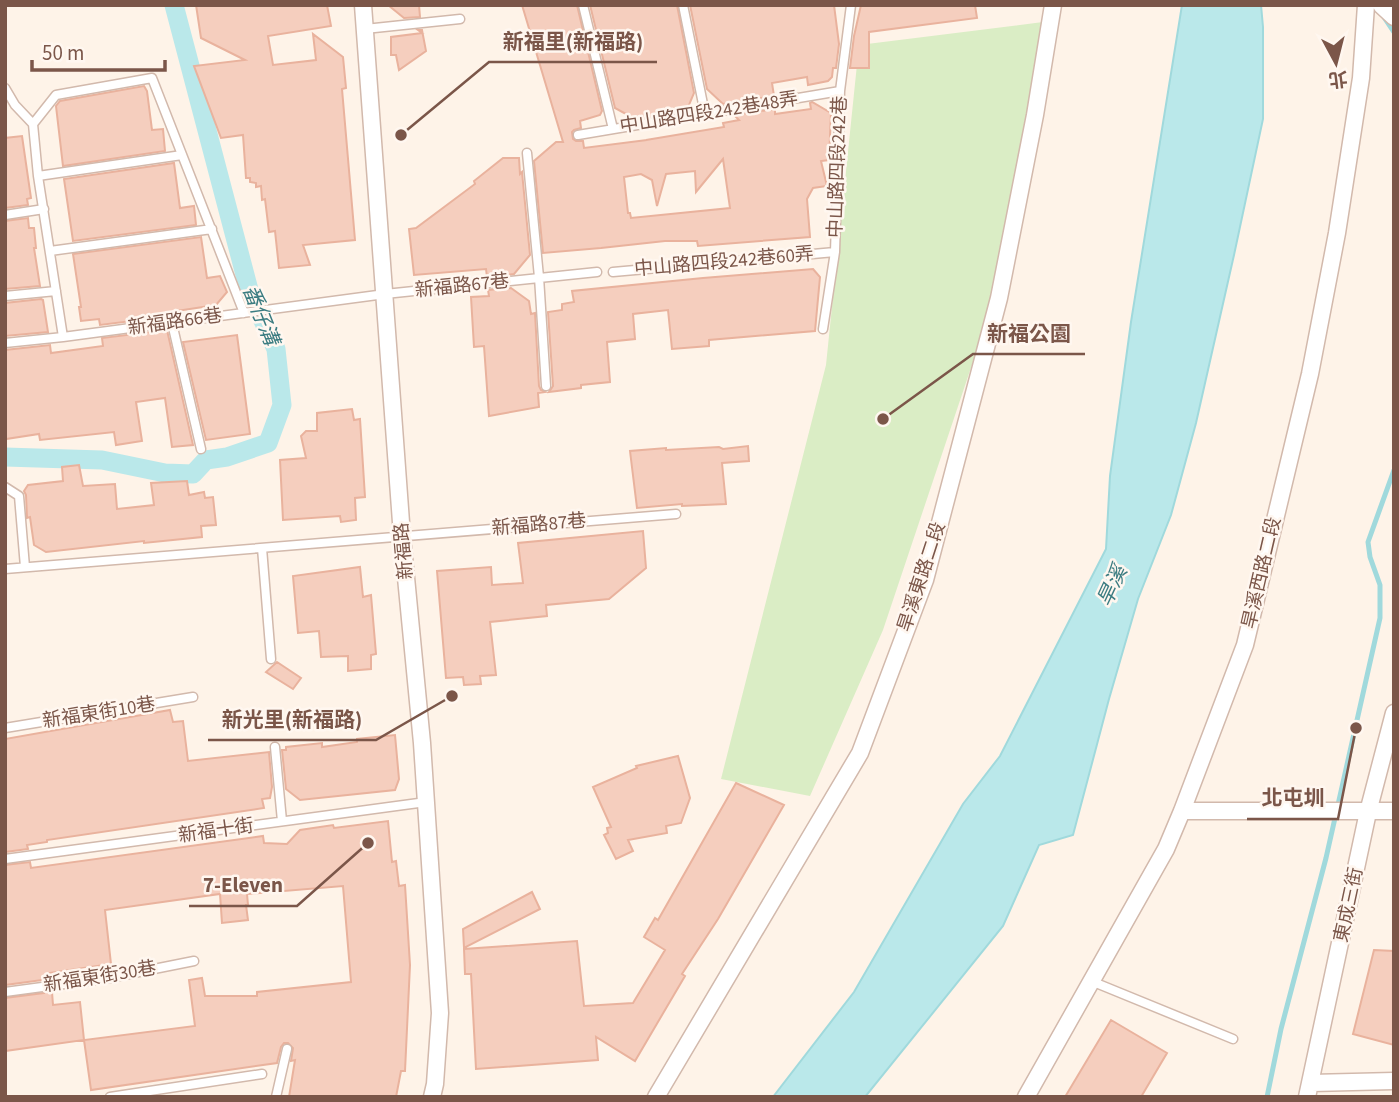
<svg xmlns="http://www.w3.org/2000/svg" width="1399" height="1102" font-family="'Source Sans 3','Noto Sans TC',sans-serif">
	<rect width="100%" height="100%" fill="#fef3e8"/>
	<path fill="#daedc5" d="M1043,22L996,293L883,630L810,796L721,779L826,365L859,45Z"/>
	<path fill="#bae8ea" stroke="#a0d9dc" stroke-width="2" d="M1182,5H1261L1263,27V119L1234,255L1196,423L1171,515L1138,599L1109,699L1073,835L1039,845L1003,926L865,1097H773L854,992L963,804L1000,756L1106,549L1110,476L1131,322Z"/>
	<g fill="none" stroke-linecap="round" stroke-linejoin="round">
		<path stroke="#a0d9dc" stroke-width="5" d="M1384,17L1394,32
			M1267,1097L1281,1029L1326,858L1380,618V585L1370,557L1368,542L1394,470"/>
		<path stroke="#bae8ea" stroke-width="19" d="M5,457L102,460L165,473L193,474L206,460L227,457L268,443L282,405L276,349L249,290L174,5"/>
	</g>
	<path fill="#f5cebe" stroke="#e9b29d" stroke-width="2" fill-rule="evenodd" d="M196,5H327L331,26L268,36L273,65L316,60L313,34L343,57L346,88L342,89L355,240L303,245L310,265L279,268L275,231L269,232L265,199L262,200L261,186L256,187V183L250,182V178H246L243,135L221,138L194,66L245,60L201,38Z
		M388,5H419L420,17L404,18Z
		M522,5H577L602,111L600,115L580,121L581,128L574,130L572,132L573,139L576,141H583L584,148L647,140H646L724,127L723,123L739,120L734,115L775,109V114L811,109L810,103L812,102L831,113L829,160L821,161L827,186L813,188L807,199L810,237L698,246L697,241H665L601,248L543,253L534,161L556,142H563ZM723,159L730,208L631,218L630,213H628L624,177L641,174L652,180L657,206L666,174L695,171L696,192Z
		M590,5H677L694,93L689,105L682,111L635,119L615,108Z
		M690,5H834L839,44L836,68H833L832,77L828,81L808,85L807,77L772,83L774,96L723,104L707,89Z
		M861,5H975L977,18L869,32V68H850L854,36Z
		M418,30H422L426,51L399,70L396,55H391V37L422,33Z
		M144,86L147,91L152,130L163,129L165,151L63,166L56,106L60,101Z
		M22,136L31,198L27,199L28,205L5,208V138Z
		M503,158H519L520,174L522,172L530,255L514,274L487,277L486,269L414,275L409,229L416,228L475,184L474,181Z
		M174,163L180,208L194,206L196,225L73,241L64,179Z
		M28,218L29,228H34L36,248H34L40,286L5,289V221Z
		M201,237L207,278L220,276L227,292L216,305L163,313L164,317L100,325L99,319L81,321L79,307H81L73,254Z
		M813,269L820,277L815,331L709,340V346L672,349L668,310L633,314L635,339L607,342L610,382L581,385V388L549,392L553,386L548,312L562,310V304L574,302L572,291L703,278Z
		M511,288L529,301L531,314L535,313L539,386L541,390L545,392L538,393L539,407L489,416L484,346L474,347L471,297L489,296L488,290Z
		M41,299L43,300L48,332L5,336V303Z
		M167,330L193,445L172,447L165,398L136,402L142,441L116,445L114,432L40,440L39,434L6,439L5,350L50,345L51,353L103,346L102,338Z
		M237,335L250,434L206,440L183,342Z
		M352,409L354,420L360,419L365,497L355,498L356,520L341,522L340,516L283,520L280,460L306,458L301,436L306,431H317V413Z
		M748,446L749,461L722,463L726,504L682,506V504L637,508L630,451L666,448V450L719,447L723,449Z
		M79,465L83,486L115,484L117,509L154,505L151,483L187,481L189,495L204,492L205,498L213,497L216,525L201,526L202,537L144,543V541L46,552L34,545L30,517L27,518L26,495L24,491L28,485L63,481L62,467Z
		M643,531L646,568L609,599L546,605L547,616L490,622L496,675L480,676L481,684L464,685L463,677L446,678L437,571L491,567L492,585L523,583L518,543Z
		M360,567L363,597L371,595L376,654L371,655V669L348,671V656L321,657L319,631L298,633L293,576Z
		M277,662L301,678L293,689L266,672Z
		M170,710L173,722L183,721L188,761L269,752L272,787L270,798L262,799L264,808L47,840V842L27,845L28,849L5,852V739Z
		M395,735L399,779L395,790L300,800L286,789L282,750H286V747L322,743V747L357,742V739Z
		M678,756L690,798L681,823L666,826L667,833L628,840L633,851L616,859L604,835L608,833L607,828L611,827L593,787L637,768L636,766Z
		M736,783L784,805L718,919L682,974L685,976L635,1061L596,1037L598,1060L476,1069L471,974H465L464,949L577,941L584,1006L633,1003L665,950L644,937L655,918L658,920Z
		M388,821L392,862L396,861L399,886L405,885L410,965L405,1071H401L396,1097H289L295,1060L291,1061L293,1048L288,1043H284L281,1047L277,1063L91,1090L84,1040L195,1026L189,980L202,978L205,996H257V992L351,982L343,886L247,894L248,905H246L248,920L222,923L220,894L105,910L111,964L49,973L50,979L5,985V865L30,862L31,868L263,836L264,843L287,844L300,830L333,825L334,828Z
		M532,892L540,909L464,948L463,929Z
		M1374,950L1394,951V1045L1353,1034Z
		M52,992L53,1005L80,1002L84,1040L5,1051V998Z
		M1111,1020L1167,1053L1141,1097H1065Z"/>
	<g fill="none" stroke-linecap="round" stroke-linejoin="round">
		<g stroke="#d2b9ac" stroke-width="11">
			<path id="service" d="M583,5L613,129
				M683,5L705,114
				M365,29L460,19
				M5,88L15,105L33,124L38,176L63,337
				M33,124L56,95L152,78L244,313
				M578,135L840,91
				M527,153L539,277L546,386
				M38,176L182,155
				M5,215L44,209
				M50,251L212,229
				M613,272L835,252
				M5,296L56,291
				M172,323L201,449
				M823,329L835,252L840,91L851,5
				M5,343L63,337L385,294L597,272
				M5,487L19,496L25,567
				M262,548L271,659
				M5,569L676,514
				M5,728L193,697
				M275,747L282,821
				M5,859L426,802
				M1091,981L1233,1039
				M5,992L109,978L194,961
				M110,1097L262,1074
				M276,1097L287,1049"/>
		</g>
		<g stroke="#d2b9ac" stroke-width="19">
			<path id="minor" d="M363,5L402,536L422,743L440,1013L435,1084L432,1097
				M1381,5L1394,17
				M1182,811H1394
				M1311,1083L1394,1081
				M656,1097L860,753L925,580L999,298L1035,115L1053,5
				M1026,1097L1166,849L1182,811L1245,645L1310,374L1337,233L1361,78L1366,5
				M1307,1097L1368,812L1394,713"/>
		</g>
		<use href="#service" stroke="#fff" stroke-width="8"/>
		<use href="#minor" stroke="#fff" stroke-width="16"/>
	</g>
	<g text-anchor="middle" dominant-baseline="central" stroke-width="5" stroke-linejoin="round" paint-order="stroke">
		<g font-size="19" fill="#7b5649" stroke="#fff7f0">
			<text transform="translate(709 113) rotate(-9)">中山路四段242巷48弄</text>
			<text transform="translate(838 167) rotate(-88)">中山路四段242巷</text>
			<text transform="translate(724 262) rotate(-5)">中山路四段242巷60弄</text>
			<text transform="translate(462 286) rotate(-6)">新福路67巷</text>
			<text transform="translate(175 322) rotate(-8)">新福路66巷</text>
			<text transform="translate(539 525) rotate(-5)">新福路87巷</text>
			<text transform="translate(404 551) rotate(-95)">新福路</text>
			<text transform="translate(1262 573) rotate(-77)">旱溪西路二段</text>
			<text transform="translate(922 577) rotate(-72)">旱溪東路二段</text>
			<text transform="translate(99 713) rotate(-9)">新福東街10巷</text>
			<text transform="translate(216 831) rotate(-8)">新福十街</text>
			<text transform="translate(1349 905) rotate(-78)">東成三街</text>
			<text transform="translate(100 977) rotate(-9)">新福東街30巷</text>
		</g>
		<g font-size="21" font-style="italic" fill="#3b7c81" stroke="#fff7f0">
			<text transform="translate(261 315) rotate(68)">番仔溝</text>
			<text transform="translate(1112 586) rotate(-65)">旱溪</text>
		</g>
	</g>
	<path fill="none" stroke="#7b5649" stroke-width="2.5" d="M401 135L489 62H657M883 419L973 354H1085M452 696L376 740H208M1356 728L1338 819H1247M368 843L297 906H189"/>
	<g fill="#7b5649" stroke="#fff7f0" stroke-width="2.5">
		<circle cx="401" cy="135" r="7"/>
		<circle cx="883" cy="419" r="7"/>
		<circle cx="452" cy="696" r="7"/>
		<circle cx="1356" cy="728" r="7"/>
		<circle cx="368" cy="843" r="7"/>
	</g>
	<g font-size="21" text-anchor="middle" font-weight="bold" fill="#7b5649" stroke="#fff7f0" stroke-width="5" stroke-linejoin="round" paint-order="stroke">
		<text x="573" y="49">新福里(新福路)</text>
		<text x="1029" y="341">新福公園</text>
		<text x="292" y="727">新光里(新福路)</text>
		<text x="1293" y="805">北屯圳</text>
		<text x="243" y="892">7-Eleven</text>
	</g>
	<rect width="1399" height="1102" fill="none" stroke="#7b5649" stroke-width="14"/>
	<g transform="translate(1336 63) rotate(173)" stroke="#fff7f0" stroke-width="5" paint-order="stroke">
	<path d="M0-5L12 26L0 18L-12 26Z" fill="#7b5649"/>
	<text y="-10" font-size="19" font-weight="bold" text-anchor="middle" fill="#7b5649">北</text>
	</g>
	<path d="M32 60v10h133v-10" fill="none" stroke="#7b5649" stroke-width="3.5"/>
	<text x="42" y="60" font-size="21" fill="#7b5649" stroke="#fff7f0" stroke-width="5" paint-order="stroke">50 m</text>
</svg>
